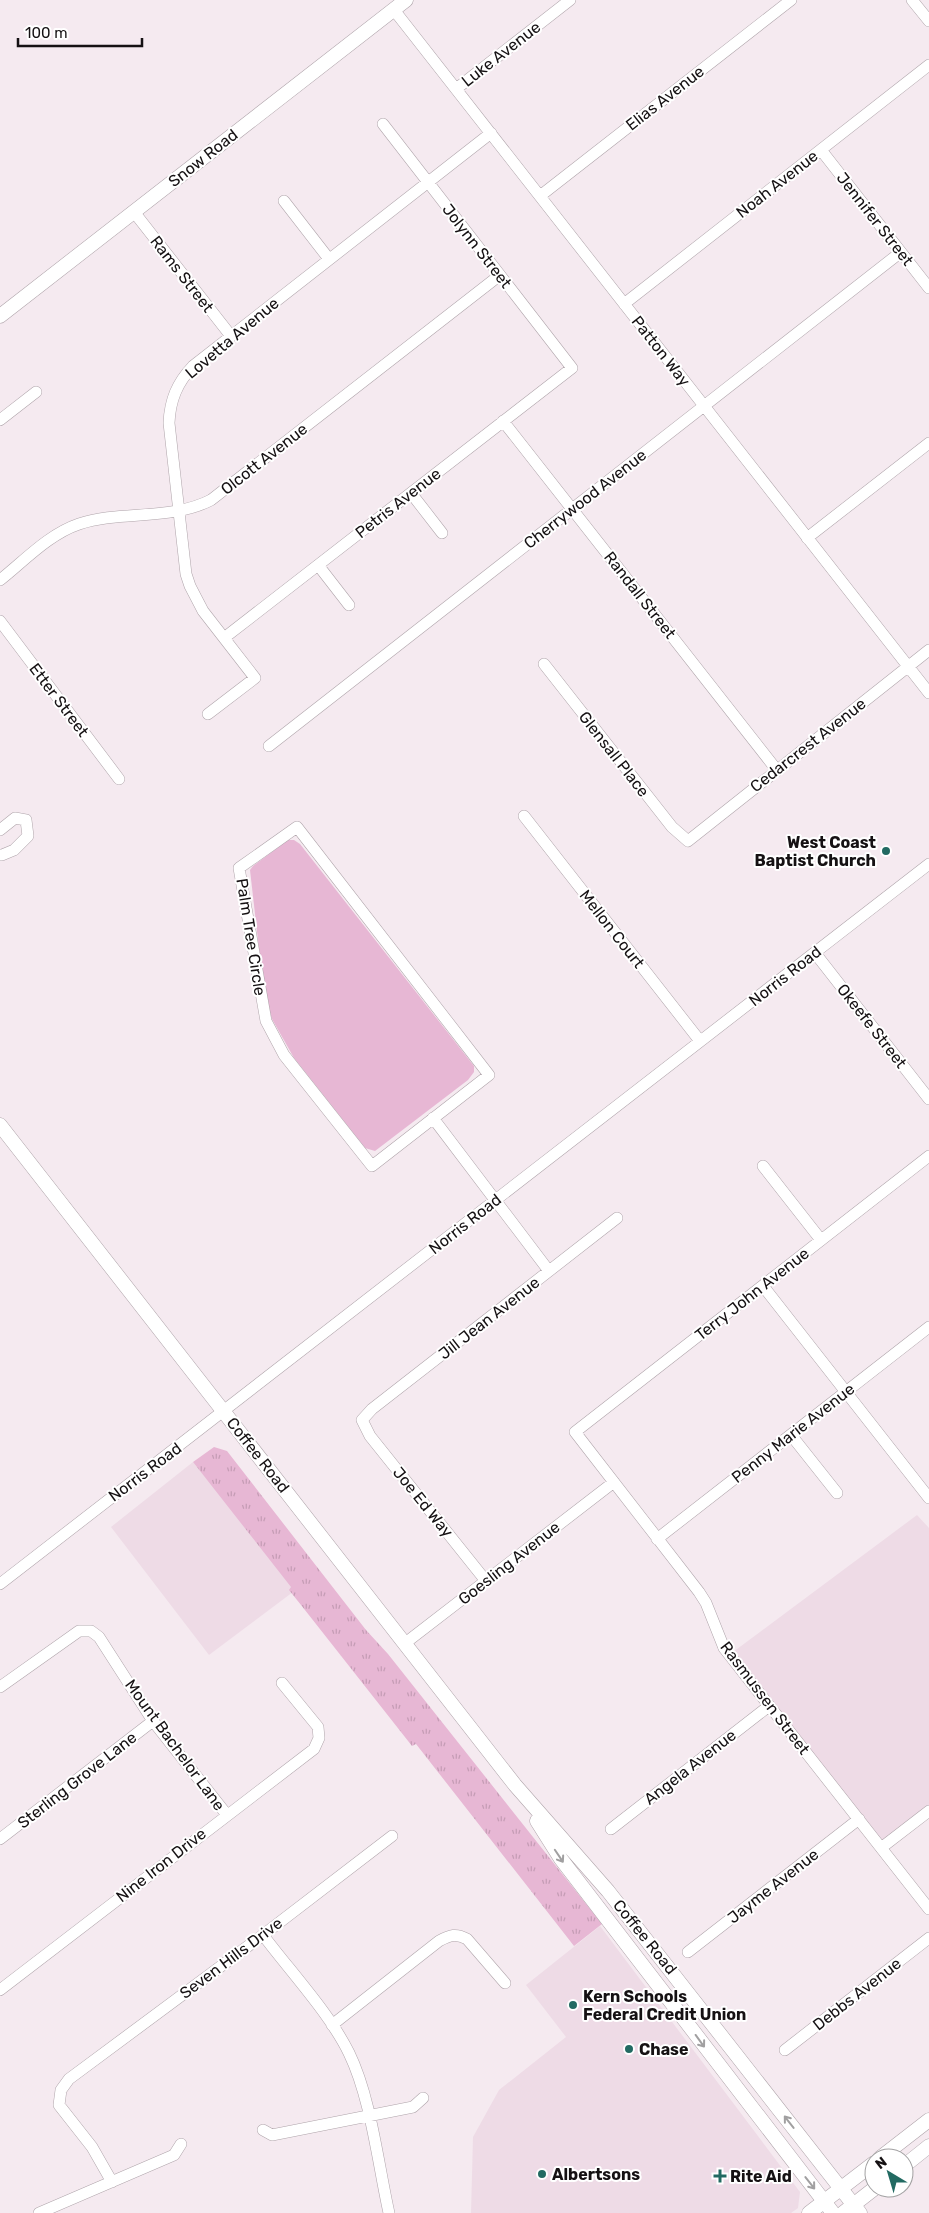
<svg xmlns="http://www.w3.org/2000/svg" width="929" height="2213" font-family="Rubik,sans-serif">
	<defs>
		<pattern id="park-tufts" width="24" height="20" patternUnits="userSpaceOnUse" patternTransform="scale(1.25)"><rect width="24" height="20" fill="#e7b7d4"/><path d="M3 7l-1-3M5 7V3M7 7l1-3M15 17l-1-3M17 17v-4M19 17l1-3" fill="none" stroke="#c59cb5"/></pattern>
	</defs>
	<rect width="100%" height="100%" fill="#f5eaf0"/>
	<path fill="#eedbe6" d="M193,1462L297,1589L209,1655L111,1527Z
		M917,1515L929,1528V1810L880,1848L729,1655Z
		M600,1926L800,2192L798,2208L791,2213H471L473,2137L499,2090L566,2037L526,1985Z"/>
	<path fill="#e7b7d4" d="M288,840H294L300,844L474,1066V1072L468,1080L375,1151L365,1148L294,1058L272,1019L264,993L250,870L253,866Z"/>
	<path fill="url(#park-tufts)" d="M214,1447L227,1451L366,1630L388,1654L602,1924L574,1946L416,1744L412,1746L301,1605L289,1590L291,1587L193,1462Z"/>
	<g fill="none" stroke-linecap="round" stroke-linejoin="round">
		<g stroke="#afa4aa" stroke-width="12">
			<path id="minor" d="M912,0L929,21
				M394,10L929,693
				M456,89L570,0
				M821,150L929,288
				M540,196L791,0
				M284,201L329,259
				M134,212L231,336
				M624,304L929,65
				M0,420L36,392
				M503,421L776,769
				M411,493L442,533
				M807,538L929,443
				M318,565L349,605
				M0,580C24,561 49,534 79,524C121,510 170,521 211,500L500,275
				M0,621L119,779
				M224,638L572,368L383,124
				M544,664L672,827L688,841L929,650
				M208,714L255,678L203,611L190,586L186,574L169,423C170,400 177,383 193,366L491,133
				M269,746L901,252
				M524,816L700,1041
				M297,827L489,1075L372,1166L284,1055L266,1021L239,868Z
				M0,830L15,818L26,820L28,836L14,850L2,855H0
				M815,953L929,1099
				M433,1118L549,1271
				M929,1156L575,1432L699,1592L706,1603L724,1648L929,1909
				M763,1166L821,1240
				M763,1286L929,1498
				M791,1435L837,1493
				M657,1539L929,1327
				M486,1581L370,1436L362,1420L372,1409L617,1218
				M0,1584L929,864
				M404,1644L614,1482
				M0,1687L79,1631H91L99,1637L153,1721L227,1815
				M611,1829L769,1706
				M0,1839L153,1721
				M881,1848L929,1811
				M263,1935C290,1971 330,2014 349,2053C371,2098 378,2164 389,2213
				M688,1952L859,1819
				M0,1990L314,1749L319,1738L318,1727L282,1683
				M332,2025L439,1941C450,1935 456,1933 467,1939L505,1983
				M785,2050L929,1938
				M263,2130L272,2135L413,2107L423,2098
				M112,2182L92,2147L59,2105L61,2090L69,2079L263,1935L392,1836
				M39,2213L174,2155L181,2144"/>
		</g>
		<g stroke="#afa4aa" stroke-width="15">
			<path id="major" d="M0,316L406,0
				M0,1125L515,1785L608,1891L860,2213
				M537,1821L561,1859L833,2213
				M880,2158L929,2120
				M904,2166L929,2146
				M809,2213L874,2163
				M843,2213L875,2188"/>
		</g>
		<use href="#minor" stroke="#fff" stroke-width="11"/>
		<use href="#major" stroke="#fff" stroke-width="14"/>
	</g>
	<defs><path id="oneway-shaft" d="M-6 0H5M1.5-3L5.5 0L1.5 3" fill="none" stroke-width="1.6" stroke-linecap="round" stroke-linejoin="round" transform="scale(1.25)"/></defs>
	<g stroke="#a1a0a1">
		<use href="#oneway-shaft" transform="translate(559 1856) rotate(56)"/>
		<use href="#oneway-shaft" transform="translate(700 2041) rotate(54)"/>
		<use href="#oneway-shaft" transform="translate(789 2122) rotate(-128)"/>
		<use href="#oneway-shaft" transform="translate(810 2183) rotate(52)"/>
	</g>
	<g fill="#226a62" stroke="#fff" stroke-width="2">
		<circle cx="886" cy="851" r="5"/>
		<circle cx="573" cy="2005" r="5"/>
		<circle cx="629" cy="2049" r="5"/>
		<circle cx="542" cy="2174" r="5"/>
		<path d="M717.5 2168.5h5v5h5v5h-5v5h-5v-5h-5v-5h5z"/>
	</g>
	<g text-anchor="middle" dominant-baseline="central" stroke-width="4" stroke-linejoin="round" paint-order="stroke">
		<g font-size="16" fill="#151113" stroke="#fff">
			<text transform="translate(501 54) rotate(-38)">Luke Avenue</text>
			<text transform="translate(665 98) rotate(-38)">Elias Avenue</text>
			<text transform="translate(203 158) rotate(-38)">Snow Road</text>
			<text transform="translate(777 184) rotate(-38)">Noah Avenue</text>
			<text transform="translate(875 219) rotate(52)">Jennifer Street</text>
			<text transform="translate(477 246) rotate(52)">Jolynn Street</text>
			<text transform="translate(182 274) rotate(52)">Rams Street</text>
			<text transform="translate(232 338) rotate(-40)">Lovetta Avenue</text>
			<text transform="translate(661 351) rotate(52)">Patton Way</text>
			<text transform="translate(264 459) rotate(-38)">Olcott Avenue</text>
			<text transform="translate(585 499) rotate(-38)">Cherrywood Avenue</text>
			<text transform="translate(398 503) rotate(-38)">Petris Avenue</text>
			<text transform="translate(640 595) rotate(52)">Randall Street</text>
			<text transform="translate(59 700) rotate(53)">Etter Street</text>
			<text transform="translate(808 745) rotate(-38)">Cedarcrest Avenue</text>
			<text transform="translate(614 754) rotate(52)">Glensall Place</text>
			<text transform="translate(612 929) rotate(52)">Mellon Court</text>
			<text transform="translate(251 937) rotate(81)">Palm Tree Circle</text>
			<text transform="translate(785 976) rotate(-38)">Norris Road</text>
			<text transform="translate(872 1026) rotate(52)">Okeefe Street</text>
			<text transform="translate(465 1224) rotate(-38)">Norris Road</text>
			<text transform="translate(752 1294) rotate(-38)">Terry John Avenue</text>
			<text transform="translate(489 1318) rotate(-38)">Jill Jean Avenue</text>
			<text transform="translate(793 1433) rotate(-38)">Penny Marie Avenue</text>
			<text transform="translate(258 1455) rotate(52)">Coffee Road</text>
			<text transform="translate(145 1472) rotate(-37)">Norris Road</text>
			<text transform="translate(423 1502) rotate(51)">Joe Ed Way</text>
			<text transform="translate(509 1563) rotate(-38)">Goesling Avenue</text>
			<text transform="translate(765 1698) rotate(53)">Rasmussen Street</text>
			<text transform="translate(175 1745) rotate(54)">Mount Bachelor Lane</text>
			<text transform="translate(690 1767) rotate(-38)">Angela Avenue</text>
			<text transform="translate(77 1780) rotate(-38)">Sterling Grove Lane</text>
			<text transform="translate(161 1865) rotate(-38)">Nine Iron Drive</text>
			<text transform="translate(773 1886) rotate(-38)">Jayme Avenue</text>
			<text transform="translate(645 1937) rotate(51)">Coffee Road</text>
			<text transform="translate(231 1958) rotate(-37)">Seven Hills Drive</text>
			<text transform="translate(857 1994) rotate(-38)">Debbs Avenue</text>
		</g>
		<g font-size="16" font-weight="bold" fill="#151113" stroke="#fff" text-anchor="start">
			<text x="876" y="842" text-anchor="end">West Coast<tspan x="876" dy="18">Baptist Church</tspan></text>
			<text x="583" y="1996">Kern Schools<tspan x="583" dy="18">Federal Credit Union</tspan></text>
			<text x="639" y="2049">Chase</text>
			<text x="552" y="2174">Albertsons</text>
			<text x="730" y="2176">Rite Aid</text>
		</g>
	</g>
	<g transform="translate(889 2173) rotate(322)"><circle r="24" fill="#ffffff" stroke="#a1a0a1"/>
	<path d="M0-4L9 19L0 12L-9 19Z" fill="#226a62"/>
	<text y="-8" font-size="14" font-weight="bold" text-anchor="middle" fill="#151113">N</text>
	</g>
	<path d="M18 38v8h124v-8" fill="none" stroke="#151113" stroke-width="2.5"/>
	<text x="25" y="38" font-size="15" fill="#151113" stroke="#ffffff" stroke-width="4" paint-order="stroke">100 m</text>
</svg>
